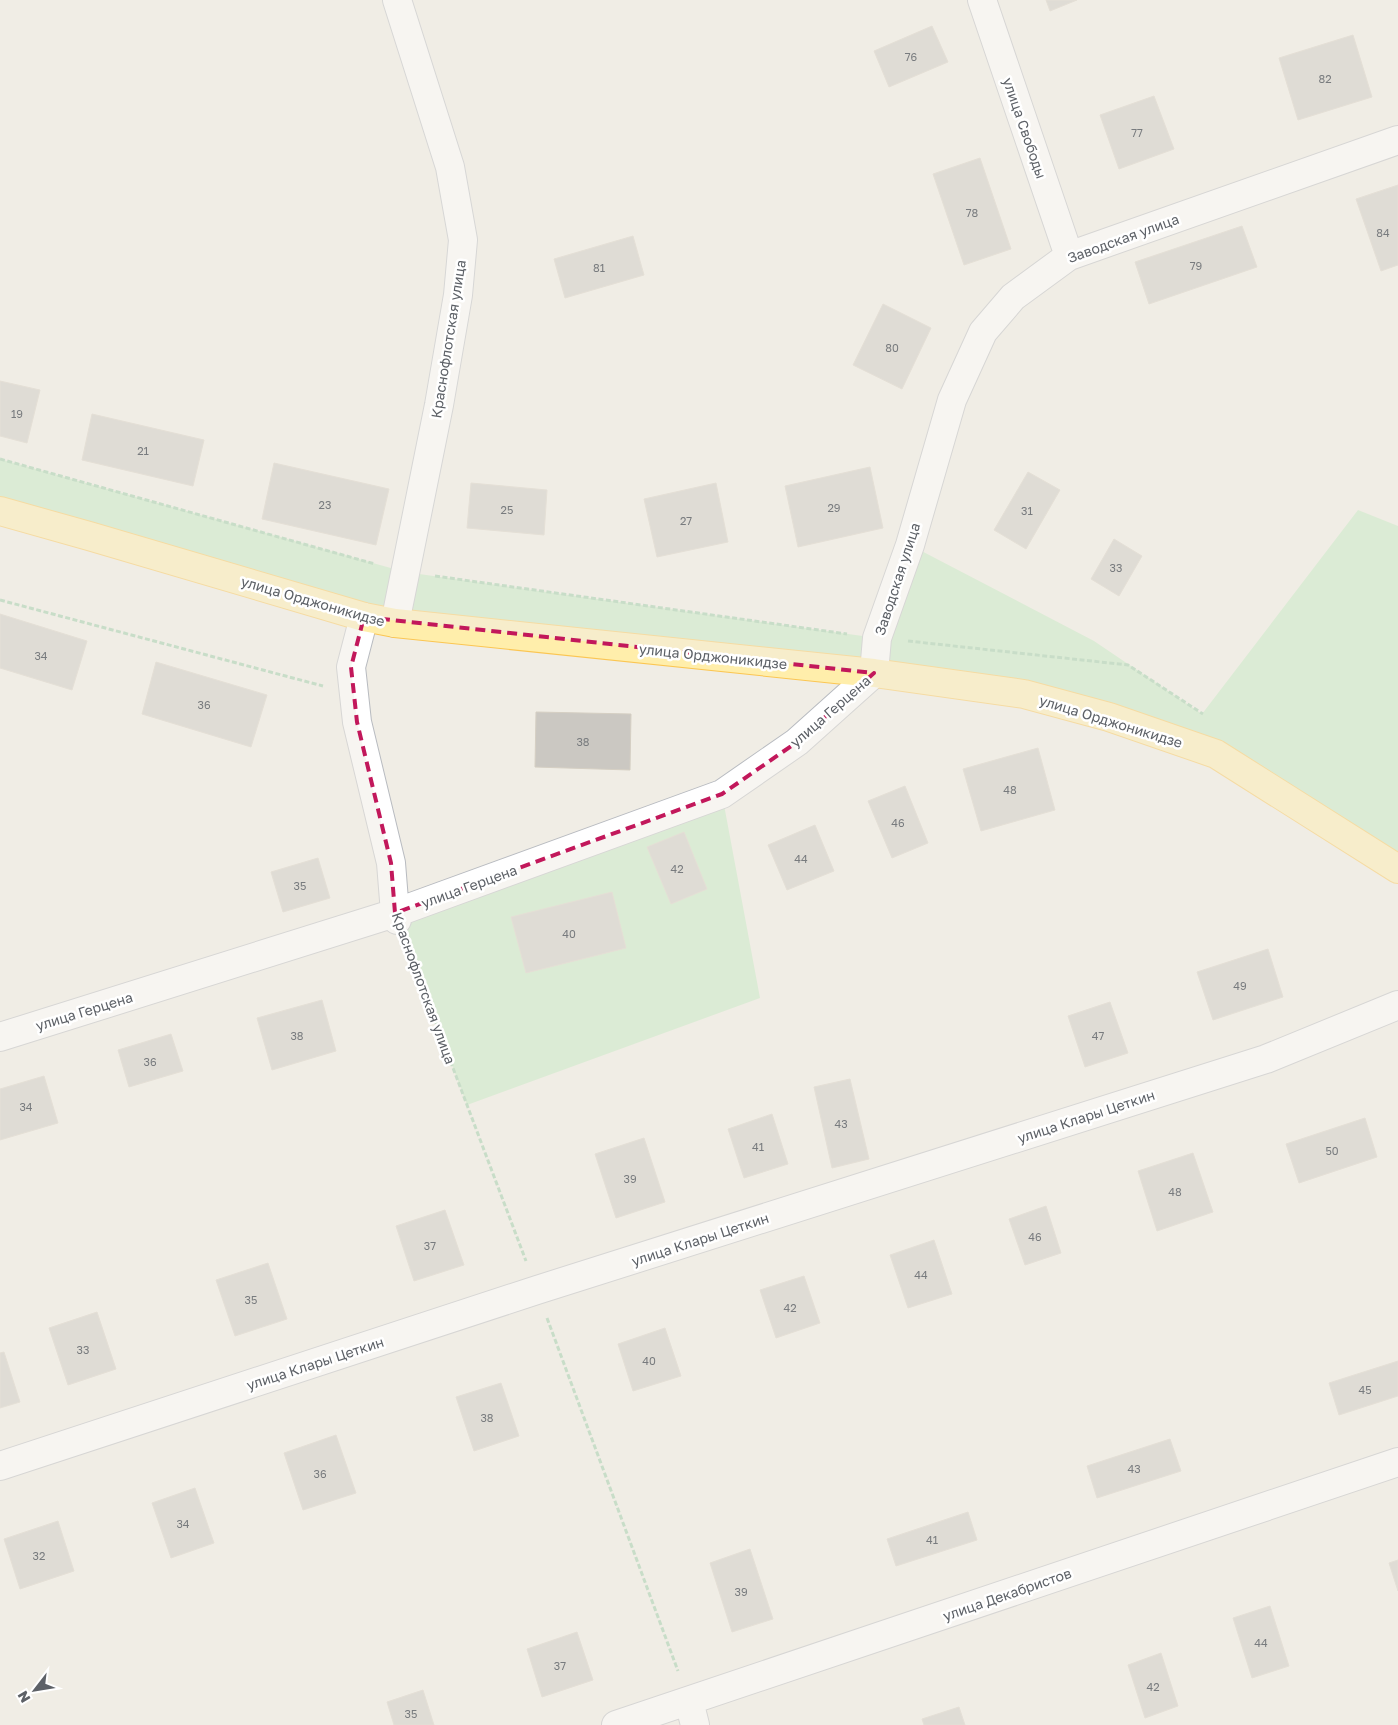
<svg xmlns="http://www.w3.org/2000/svg" width="1398" height="1725" font-family="'Golos Text',sans-serif">
	<rect width="100%" height="100%" fill="#f0ede5"/>
	<path fill="#c2e9c0" d="M0,459L405,572L877,638L910,545L1094,641L1202,714L1358,510L1398,526V869L1216,754L1109,717L395,623L0,511Z
		M722,794L760,998L467,1105L395,913Z"/>
	<path fill="#cbc8c2" stroke="#d5cfc3" d="M1046,0H1077L1050,11Z
		M932,26L948,62L889,87L874,51Z
		M1353,35L1372,97L1298,120L1279,58Z
		M1154,96L1174,149L1119,169L1100,115Z
		M980,158L1011,249L964,265L933,174Z
		M1398,185V265L1381,271L1356,199Z
		M1242,226L1257,267L1149,304L1135,262Z
		M633,236L644,275L565,298L554,259Z
		M883,304L931,328L902,389L853,365Z
		M0,381L40,390L27,443L0,436Z
		M92,414L204,440L193,486L82,460Z
		M274,463L389,489L376,545L262,519Z
		M870,467L883,528L798,547L785,486Z
		M1028,472L1060,490L1026,549L994,530Z
		M471,483L547,490L544,535L467,528Z
		M716,483L728,542L657,557L644,499Z
		M1114,539L1142,556L1119,596L1091,579Z
		M0,614L87,641L72,690L0,668Z
		M156,662L267,695L251,747L142,714Z
		M536,712L631,714L630,770L535,767Z
		M1038,748L1055,810L981,831L963,769Z
		M905,786L928,843L892,858L868,801Z
		M815,825L834,871L787,890L768,845Z
		M684,832L707,889L671,904L647,847Z
		M318,858L330,898L283,912L271,872Z
		M612,892L626,948L526,973L511,917Z
		M1268,949L1283,997L1213,1020L1197,972Z
		M322,1000L336,1051L272,1070L257,1018Z
		M1110,1002L1128,1053L1085,1067L1068,1016Z
		M171,1034L183,1071L129,1087L118,1050Z
		M44,1076L58,1123L0,1140V1089Z
		M850,1079L869,1159L832,1168L814,1087Z
		M772,1114L788,1164L744,1178L728,1129Z
		M1365,1118L1377,1157L1299,1183L1286,1144Z
		M644,1138L665,1202L616,1218L595,1154Z
		M1193,1153L1213,1212L1157,1231L1138,1171Z
		M1046,1206L1061,1253L1025,1265L1009,1219Z
		M445,1210L464,1265L414,1281L396,1226Z
		M934,1240L952,1294L908,1308L890,1255Z
		M268,1263L287,1319L235,1336L216,1280Z
		M804,1276L820,1323L776,1338L760,1290Z
		M97,1312L116,1369L68,1385L49,1328Z
		M665,1328L681,1376L633,1391L618,1344Z
		M4,1352L20,1402L0,1408V1353Z
		M1398,1361V1396L1339,1415L1329,1383Z
		M501,1383L519,1436L474,1451L456,1397Z
		M336,1435L356,1493L303,1510L284,1453Z
		M1170,1439L1181,1471L1097,1498L1087,1466Z
		M195,1488L214,1543L171,1558L152,1503Z
		M968,1512L977,1540L896,1566L887,1539Z
		M58,1521L74,1571L20,1589L4,1539Z
		M750,1549L773,1619L732,1632L710,1563Z
		M1398,1560V1591L1389,1563Z
		M1270,1606L1289,1666L1252,1678L1233,1618Z
		M577,1632L593,1680L542,1697L527,1649Z
		M1161,1653L1178,1706L1145,1718L1128,1665Z
		M423,1690L434,1725H394L387,1702Z
		M959,1707L965,1725H924L922,1719Z"/>
	<g fill="none" stroke-linecap="round" stroke-linejoin="round">
		<g stroke="#b8bbc0" stroke-width="30">
			<path id="street" d="M982,0L1069,256
				M364,617L351,667L357,722L391,863L395,913L397,920
				M0,1037L395,913L722,794L797,742L874,673L877,638L910,545L952,400L983,332L1013,297L1069,256L1398,140
				M0,1466L537,1290L1266,1059L1398,1005
				M689,1701L695,1725
				M616,1725L1398,1462"/>
		</g>
		<g stroke="#b8bcc2" stroke-width="30">
			<path id="secondary" d="M395,623L439,405L458,295L463,240L450,167L397,0"/>
		</g>
		<g stroke="#fbc653" stroke-width="30">
			<path id="primary" d="M0,511L89,536L364,617L395,623L874,673L1024,694L1109,717L1216,754L1398,869"/>
		</g>
		<path stroke="#98cba5" stroke-width="3" stroke-dasharray="5 2.5" stroke-linecap="butt" d="M0,459L375,564
			M435,576L847,634
			M0,600L323,686
			M908,641L1128,665L1203,714
			M408,949L526,1261
			M547,1318L678,1671"/>
		<use href="#street" stroke="#fff" stroke-width="28"/>
		<use href="#secondary" stroke="#fff" stroke-width="28"/>
		<use href="#primary" stroke="#ffeeab" stroke-width="28"/>
	</g>
	<path d="M0 0H1398V1725H0ZM364,617L874,673L797,742L722,794L395,913L391,863L357,722L351,667Z" fill="#f0ede5" fill-opacity=".55" fill-rule="evenodd"/>
	<path fill="none" stroke="#c2185b" stroke-width="4" stroke-dasharray="10 6" stroke-linejoin="round" d="M364,617L874,673L797,742L722,794L395,913L391,863L357,722L351,667Z"/>
	<g text-anchor="middle" dominant-baseline="central" stroke-width="5" stroke-linejoin="round" paint-order="stroke">
		<g font-size="11" fill="#787b7e">
			<text x="911" y="56">76</text>
			<text x="1325" y="78">82</text>
			<text x="1137" y="132">77</text>
			<text x="972" y="212">78</text>
			<text x="1383" y="232">84</text>
			<text x="1196" y="265">79</text>
			<text x="599" y="267">81</text>
			<text x="892" y="347">80</text>
			<text x="17" y="413">19</text>
			<text x="143" y="450">21</text>
			<text x="325" y="504">23</text>
			<text x="834" y="507">29</text>
			<text x="507" y="509">25</text>
			<text x="1027" y="510">31</text>
			<text x="686" y="520">27</text>
			<text x="1116" y="567">33</text>
			<text x="41" y="655">34</text>
			<text x="204" y="704">36</text>
			<text x="583" y="741">38</text>
			<text x="1010" y="789">48</text>
			<text x="898" y="822">46</text>
			<text x="801" y="858">44</text>
			<text x="677" y="868">42</text>
			<text x="300" y="885">35</text>
			<text x="569" y="933">40</text>
			<text x="1240" y="985">49</text>
			<text x="297" y="1035">38</text>
			<text x="1098" y="1035">47</text>
			<text x="150" y="1061">36</text>
			<text x="26" y="1106">34</text>
			<text x="841" y="1123">43</text>
			<text x="758" y="1146">41</text>
			<text x="1332" y="1150">50</text>
			<text x="630" y="1178">39</text>
			<text x="1175" y="1191">48</text>
			<text x="1035" y="1236">46</text>
			<text x="430" y="1245">37</text>
			<text x="921" y="1274">44</text>
			<text x="251" y="1299">35</text>
			<text x="790" y="1307">42</text>
			<text x="83" y="1349">33</text>
			<text x="649" y="1360">40</text>
			<text x="1365" y="1389">45</text>
			<text x="487" y="1417">38</text>
			<text x="1134" y="1468">43</text>
			<text x="320" y="1473">36</text>
			<text x="183" y="1523">34</text>
			<text x="932" y="1539">41</text>
			<text x="39" y="1555">32</text>
			<text x="741" y="1591">39</text>
			<text x="1261" y="1642">44</text>
			<text x="560" y="1665">37</text>
			<text x="1153" y="1686">42</text>
			<text x="411" y="1713">35</text>
		</g>
		<g font-size="14" fill="#5d6167" stroke="#fff">
			<text transform="translate(1025 128) rotate(71)">улица Свободы</text>
			<text transform="translate(1123 238) rotate(-20)">Заводская улица</text>
			<text transform="translate(448 339) rotate(-81)">Краснофлотская улица</text>
			<text transform="translate(897 579) rotate(-72)">Заводская улица</text>
			<text transform="translate(313 601) rotate(16)">улица Орджоникидзе</text>
			<text transform="translate(713 656) rotate(6)">улица Орджоникидзе</text>
			<text transform="translate(830 711) rotate(-41)">улица Герцена</text>
			<text transform="translate(1111 721) rotate(17)">улица Орджоникидзе</text>
			<text transform="translate(469 886) rotate(-20)">улица Герцена</text>
			<text transform="translate(424 988) rotate(70)">Краснофлотская улица</text>
			<text transform="translate(84 1011) rotate(-17)">улица Герцена</text>
			<text transform="translate(1086 1116) rotate(-18)">улица Клары Цеткин</text>
			<text transform="translate(700 1239) rotate(-18)">улица Клары Цеткин</text>
			<text transform="translate(315 1363) rotate(-18)">улица Клары Цеткин</text>
			<text transform="translate(1007 1594) rotate(-19)">улица Декабристов</text>
		</g>
	</g>
	<g transform="translate(35 1690) rotate(239)" stroke="#ffffff" stroke-width="4" paint-order="stroke">
	<path d="M0-4L9 19L0 12L-9 19Z" fill="#5d6167"/>
	<text y="-8" font-size="14" font-weight="bold" text-anchor="middle" fill="#5d6167">N</text>
	</g>
</svg>
